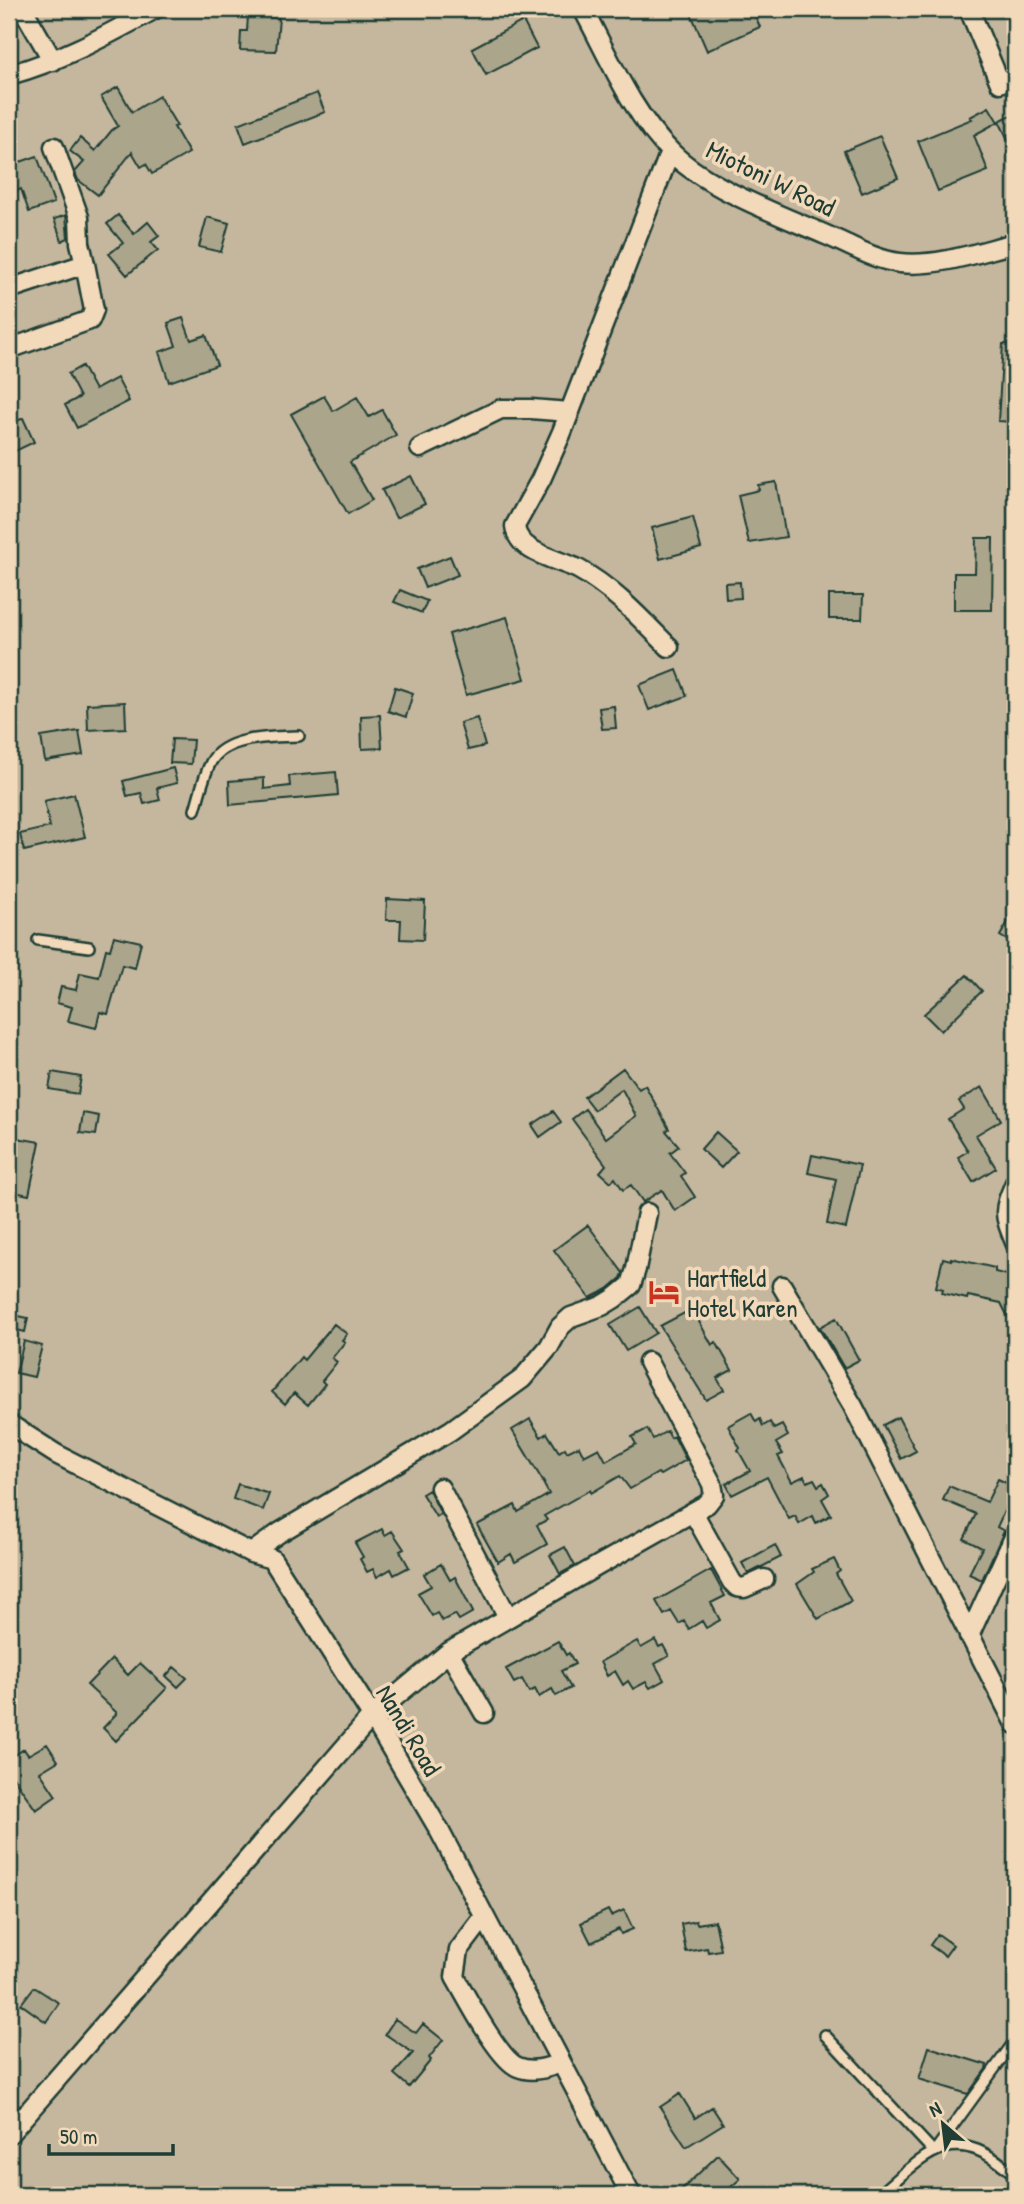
<svg xmlns="http://www.w3.org/2000/svg" width="1024" height="2204" font-family="'Patrick Hand',sans-serif">
	<rect width="100%" height="100%" fill="#e5d0b2"/>
	<filter id="ink" filterUnits="userSpaceOnUse"><feTurbulence type="fractalNoise" baseFrequency=".0143" numOctaves="2"/><feDisplacementMap in="SourceGraphic" scale="14" xChannelSelector="R" yChannelSelector="G"/><feConvolveMatrix kernelMatrix="1 2 1 2 8 2 1 2 1" color-interpolation-filters="sRGB"/></filter>
	<g filter="url(#ink)">
		<path fill="#c4b79d" stroke="#727a68" stroke-width="2" d="M9,9H1015V2195H9Z"/>
		<path fill="#aba58c" stroke="#1f3d34" stroke-width="2" d="M689,9H752L760,27L707,51Z
			M248,16L279,18L276,51L240,50L241,31H247Z
			M523,21L537,48L486,75L472,48Z
			M118,87L132,112L159,96L177,126L174,127L189,153L152,174L146,164L141,167L132,152L98,195L78,180L75,172L84,162L70,151L80,138L95,151L112,130L118,126L101,97Z
			M317,93L325,112L245,143L238,124Z
			M989,107L998,122L974,135L988,171L938,191L918,141L972,119L970,117Z
			M1015,113V154L999,121Z
			M880,136L898,178L862,193L844,151Z
			M37,156L54,203L29,212L21,189L9,194V166Z
			M66,215L68,238L62,241L54,219Z
			M118,215L134,234L148,222L159,236L151,242L158,250L127,275L109,254L123,243L107,224Z
			M207,217L229,223L221,252L199,247Z
			M183,318L191,340L206,335L217,365L169,382L159,352L176,346L168,323Z
			M1003,344L1015,345V422L998,421Z
			M82,366L95,390L117,378L129,401L77,428L65,405L80,397L68,374Z
			M324,396L333,411L357,397L369,417L382,410L396,435L350,462L372,500L348,514L291,414Z
			M23,418L34,442L9,454V425Z
			M411,476L425,504L396,518L382,490Z
			M776,482L786,537L749,543L738,495L759,490L758,485Z
			M693,517L701,548L660,559L652,528Z
			M976,538H993L992,610H954V573H975Z
			M450,556L458,575L425,588L417,569Z
			M740,582L741,598L726,599L725,583Z
			M400,590L427,601L422,613L394,602Z
			M829,595H863L862,619H829Z
			M507,617L525,679L466,695L449,634Z
			M677,670L687,696L649,710L639,685Z
			M395,687L413,693L406,717L388,711Z
			M125,702L126,728L88,730L87,704Z
			M614,706L616,728L602,729L599,708Z
			M380,715L382,748L362,749L361,716Z
			M477,718L485,746L468,750L460,723Z
			M79,731L83,755L45,761L41,737Z
			M172,739L193,740L191,764L170,763Z
			M173,768L177,783L157,788L160,800L144,804L141,793L127,796L123,781Z
			M336,772L338,795L230,805L229,781L264,778V789L290,786L289,776Z
			M74,794L85,837L24,851L20,834L50,827L44,801Z
			M387,899L425,901L423,940L400,939L401,920H386Z
			M1015,910V945L1000,936Z
			M114,936L141,942L135,968L122,965L108,1014L100,1012L96,1028L68,1021L72,1007L57,1003L61,987L76,990L80,973L99,977L106,949L110,950Z
			M967,975L982,991L941,1031L924,1014Z
			M623,1068L639,1089L645,1085L669,1129L666,1131L679,1146L670,1153L685,1173L681,1176L695,1197L675,1211L662,1190L643,1202L631,1185L623,1190L615,1178L611,1182L600,1172L606,1165L572,1119L585,1109L606,1138L636,1116L622,1089L594,1110L584,1097Z
			M52,1072L81,1077L78,1094L49,1089Z
			M982,1087L1001,1120L976,1135L996,1168L973,1182L958,1157L968,1151L948,1119L964,1109L959,1101Z
			M553,1111L561,1122L540,1137L532,1125Z
			M83,1113L99,1116L96,1135L80,1133Z
			M716,1132L737,1151L721,1168L701,1149Z
			M17,1138L40,1142L29,1195L9,1191V1174Z
			M812,1155L860,1165L846,1228L827,1224L836,1179L808,1173Z
			M588,1225L623,1273L621,1278L608,1289L590,1298L554,1250Z
			M943,1258L951,1260V1258L995,1268V1272L1015,1277V1331L1001,1303L968,1296L967,1299L942,1293L943,1289L936,1287Z
			M640,1307L656,1333L626,1351L610,1325Z
			M692,1309L712,1345L716,1342L732,1370L717,1378L724,1390L706,1400L660,1326Z
			M9,1314L28,1318L25,1332L9,1328Z
			M836,1318L859,1360L844,1368L820,1327Z
			M334,1324L347,1334L342,1340L345,1342L332,1358L337,1362L322,1381L325,1384L308,1405L294,1393L285,1404L272,1392L301,1357L304,1360Z
			M24,1341L42,1346L34,1377L16,1373Z
			M751,1413L756,1422L760,1419L763,1426L770,1422L774,1429L782,1425L788,1436L776,1443L783,1454L778,1456L792,1482L804,1476L807,1482L814,1479L818,1486L823,1483L829,1494L822,1499L831,1515L816,1523L813,1516L799,1524L795,1516L789,1519L767,1477L732,1495L726,1484L750,1471L738,1450L740,1448L728,1426Z
			M898,1417L916,1451L901,1459L883,1425Z
			M530,1419L541,1437L547,1433L559,1452L565,1448L567,1452L579,1446L584,1456L599,1448L606,1461L636,1444L632,1437L647,1429L653,1439L667,1431L671,1438L674,1436L686,1460L660,1475L658,1473L630,1489L620,1476L591,1493L590,1490L544,1516L547,1520L537,1525L547,1544L515,1562L511,1554L498,1562L477,1525L515,1505L518,1512L549,1494L543,1483H544L512,1430Z
			M998,1479L1015,1487L997,1527L1004,1531L982,1580L969,1574L982,1548L964,1539L976,1514L943,1500L949,1486L987,1502Z
			M238,1484L269,1494L263,1510L233,1499Z
			M429,1490L441,1514L436,1517L422,1494Z
			M382,1529L385,1535L392,1531L404,1549L400,1551L409,1567L394,1575L391,1569L377,1577L373,1569L367,1572L360,1559L363,1557L355,1543Z
			M775,1545L781,1557L748,1574L742,1563Z
			M565,1547L575,1566L560,1574L550,1555Z
			M834,1559L840,1571L836,1574L851,1601L818,1619L797,1584L814,1572L812,1569Z
			M441,1564L450,1580L455,1577L473,1612L459,1620L455,1614L442,1621L437,1613L432,1616L418,1593L431,1586L424,1574Z
			M711,1570L725,1596L711,1603L720,1620L706,1628L702,1621L689,1629L684,1621L679,1624L671,1611L664,1615L656,1601Z
			M655,1640L659,1647L663,1645L669,1656L655,1664L664,1680L650,1688L646,1682L633,1689L628,1681L623,1685L615,1671L607,1676L600,1662L637,1641L641,1648Z
			M558,1641L566,1655L569,1653L575,1664L561,1671L571,1688L556,1696L552,1689L539,1697L535,1689L529,1692L522,1679L514,1683L506,1669Z
			M112,1659L128,1675L140,1663L167,1688L116,1741L103,1728L117,1713L87,1685Z
			M174,1667L187,1678L178,1687L166,1676Z
			M47,1744L58,1761L40,1772L56,1796L36,1810L9,1771V1759L24,1749L28,1755Z
			M608,1910L611,1916L624,1910L633,1929L621,1934L619,1929L591,1943L581,1923Z
			M696,1921L697,1924L715,1921L721,1950L708,1952L707,1948L686,1952L681,1924Z
			M938,1934L953,1945L945,1956L930,1945Z
			M34,1987L59,2003L46,2022L21,2004Z
			M395,2019L416,2033L423,2024L443,2040L429,2058L431,2060L409,2087L394,2074L413,2053L385,2034Z
			M929,2047L987,2065L986,2069L968,2094L919,2079Z
			M680,2094L695,2118L712,2107L723,2124L686,2147L660,2107Z
			M718,2155L740,2179L722,2195H676Z"/>
		<g fill="none" stroke-linecap="round" stroke-linejoin="round">
			<g stroke="#1f3d34" stroke-width="14">
				<path id="service" d="M195,810C200,794 203,777 211,762C225,736 273,737 299,736
					M38,940L89,947
					M825,2035L934,2152L1014,2042
					M879,2195C930,2150 955,2122 1015,2175"/>
			</g>
			<g stroke="#1f3d34" stroke-width="23">
				<path id="minor" d="M23,9L53,61
					M583,9C609,57 632,114 672,153C707,188 780,215 826,235C850,245 874,260 900,263C938,267 979,252 1015,243
					M969,9L1000,83
					M9,75C63,60 107,35 155,9
					M54,147L79,217L80,243L85,264
					M9,289L85,264L94,310L90,320L9,349
					M420,448L501,409H531L569,412
					M669,647C641,619 613,588 578,569C558,559 517,553 515,526L541,479L562,432L670,152
					M1015,1183C1003,1211 1003,1213 1015,1242
					M782,1286L853,1406L1015,1724
					M9,1424L56,1454L251,1553L272,1559L372,1716L438,1828L631,2195
					M440,1488L508,1617
					M693,1512L732,1582L737,1587L744,1588L764,1579
					M251,1553L279,1533L450,1431L522,1379L549,1347L560,1327L571,1317L602,1306L615,1298L631,1285L636,1269L647,1213
					M969,1636L1015,1535
					M449,1652L484,1713
					M484,1917L459,1950L455,1977C466,1996 499,2060 518,2067C532,2073 547,2068 561,2063
					M9,2134L372,1716L449,1652L599,1565L707,1504L714,1495L712,1484L648,1362"/>
			</g>
			<use href="#service" stroke="#f2d9ba" stroke-width="9"/>
			<use href="#minor" stroke="#f2d9ba" stroke-width="18"/>
		</g>
	</g>
	<defs>
		<g id="hotel-bare" transform="scale(2.415)"><path d="M-6-4.5h1.5V1H6V5H4.5V3h-9V5H-6ZM-4 0a1.8 1.8 0 1 1 3.6 0ZM.5 0V-2.5h3Q6-2.5 6 0Z" fill="#c8321e" stroke="#f2d9ba" stroke-width="2.5" paint-order="stroke"/></g>
	</defs>
	<g fill-rule="evenodd">
		<use href="#hotel-bare" x="664" y="1292"/>
	</g>
	<g text-anchor="middle" dominant-baseline="central" stroke-width="7" stroke-linejoin="round" paint-order="stroke">
		<g font-size="26" fill="#1f3d34" stroke="#f2d9ba">
			<text transform="translate(771 178) rotate(26)">Miotoni W Road</text>
			<text transform="translate(409 1730) rotate(59)">Nandi Road</text>
		</g>
		<g font-size="26" fill="#1f3d34" stroke="#f2d9ba" text-anchor="start">
			<text x="687" y="1277">Hartfield<tspan x="687" dy="30">Hotel Karen</tspan></text>
		</g>
	</g>
	<rect width="1024" height="2204" fill="none" stroke="#f2d9ba" stroke-width="35"/>
	<rect x="18" y="18" width="989" height="2169" fill="none" stroke="#1f3d34" stroke-width="2.5" filter="url(#ink)"/>
	<g transform="translate(943 2124) rotate(332)" stroke="#f2d9ba" stroke-width="5" paint-order="stroke">
	<path d="M0-5L12 26L0 18L-12 26Z" fill="#1f3d34"/>
	<text y="-10" font-size="19" font-weight="bold" text-anchor="middle" fill="#1f3d34">N</text>
	</g>
	<path d="M49 2144v10h124v-10" fill="none" stroke="#1f3d34" stroke-width="3.5"/>
	<text x="60" y="2144" font-size="21" fill="#1f3d34" stroke="#f2d9ba" stroke-width="5" paint-order="stroke">50 m</text>
</svg>
